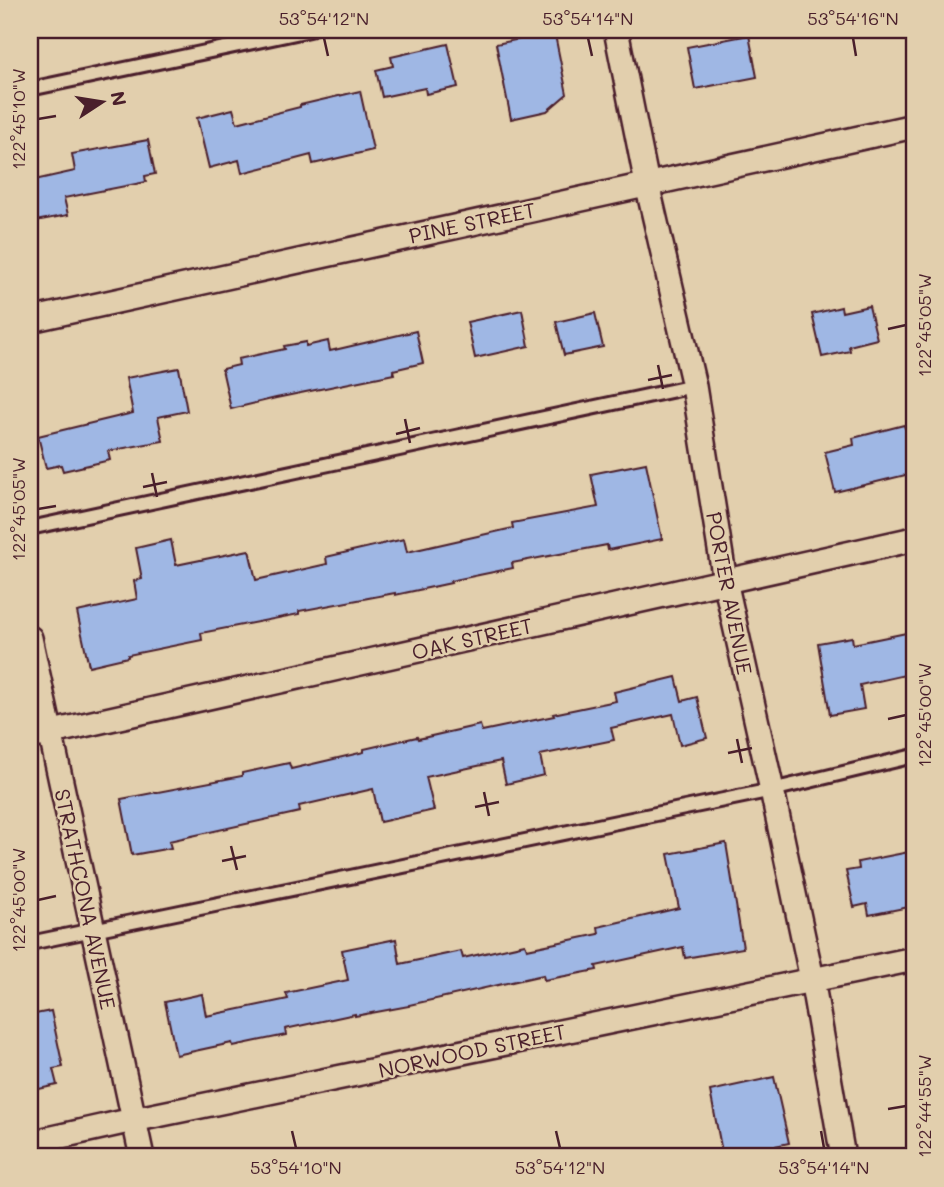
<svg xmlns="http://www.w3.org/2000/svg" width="944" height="1187" font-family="Mali,sans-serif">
	<rect width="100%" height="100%" fill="#e2cfad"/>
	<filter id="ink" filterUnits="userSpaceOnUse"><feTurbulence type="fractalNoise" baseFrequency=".0143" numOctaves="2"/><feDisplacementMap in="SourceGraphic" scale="14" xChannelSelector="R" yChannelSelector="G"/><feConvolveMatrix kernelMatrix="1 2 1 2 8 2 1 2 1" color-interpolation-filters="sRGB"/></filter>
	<g filter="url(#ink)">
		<path fill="#9fb7e4" stroke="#4a1f2b" stroke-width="2" d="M523,30H554L567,94L547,111L511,119L496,44L525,38Z
			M749,35L757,77L695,89L687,47Z
			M448,44L458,87L426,94L425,88L382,97L376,70L393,66L391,57Z
			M360,91L373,150L313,164L311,155L242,173L239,160L209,168L197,118L233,109L237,123L300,107V105Z
			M148,140L155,174L145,176L146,182L64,198L68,215L30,222V181L75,171L72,154Z
			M869,306L877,339L849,346L850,351L822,357L812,314L841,307L842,312Z
			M522,310L529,346L475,358L467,322Z
			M595,313L603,347L564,355L556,322Z
			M416,331L423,363L393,370L394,374L276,398L231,409L222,369L239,365L238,359L285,349L284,346L306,342V346L328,341L330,351Z
			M179,368L187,411L158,417L163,441L108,451L110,460L63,471L61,465L46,468L38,436L133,413L126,378Z
			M904,425L905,428L914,425V473L835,492L825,452L854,445L853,438Z
			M646,463L662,539L608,550L607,545L512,563L513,568L450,581L451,583L395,595V593L299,611V614L201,633L202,640L128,655V657L89,666L77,612L137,599L134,581L142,579L136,548L171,540L176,565L249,550L256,580L327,564L326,557L404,539L407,552L513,528L512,523L598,507L591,474Z
			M911,632V635H914V673L860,685L864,709L830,715L818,643L852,637L853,644Z
			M676,677L682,701L697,697L707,738L680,745L673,714L611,728L614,740L540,755L544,775L506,784L501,761L426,777L434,810L380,822L373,789L299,806L300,812L169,841L171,848L132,855L121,799L242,776V773L289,763L291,769L364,752V749L417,737L418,739L480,725L482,731L554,716L553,714L616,701L614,692Z
			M726,843L743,948L685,958L683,947L596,966L597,970L544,980L543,975L409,1005V1006L355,1016V1014L285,1029L286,1035L233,1046L232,1043L176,1055L165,1002L202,994L206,1016L288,999L286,993L348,980L342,950L396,939L400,964L461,951L463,958L525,944L527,949L599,934L598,927L679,908L668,854Z
			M914,851V906L869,915L867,904L854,907L846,871L859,869L858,862Z
			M51,1011L63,1067L53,1069L57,1085L30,1091V1015Z
			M774,1077L789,1143L723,1157L710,1091Z"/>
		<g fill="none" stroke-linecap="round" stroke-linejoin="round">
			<g stroke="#4a1f2b" stroke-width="18">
				<path id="service" d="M30,89L310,30
					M30,528L694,386
					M30,943L772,790L914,756"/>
			</g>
			<g stroke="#4a1f2b" stroke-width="28">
				<path id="minor" d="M616,30L647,184L694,386L725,581L772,790L812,979L843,1157
					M30,320L914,126
					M30,638L142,1157
					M30,737L914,539
					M30,1143L133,1120L914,959"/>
			</g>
			<use href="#service" stroke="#e2cfad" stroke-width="12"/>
			<use href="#minor" stroke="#e2cfad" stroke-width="23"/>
		</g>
	</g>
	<path fill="none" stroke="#4a1f2b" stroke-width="2.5" d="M324,38L328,56M588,38L592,56M853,38L856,56M38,119L56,116M888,329L906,325M658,365L663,389M648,380L672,375M405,419L410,443M396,434L420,428M152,473L157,497M143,487L167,482M38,509L56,506M888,719L906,715M737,739L742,763M728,753L752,748M484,792L489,816M475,807L499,802M231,846L237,870M222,861L246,856M38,900L56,896M888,1109L906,1106M292,1131L296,1148M556,1131L560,1148M821,1131L824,1148"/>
	<g text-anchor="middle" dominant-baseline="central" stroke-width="5" stroke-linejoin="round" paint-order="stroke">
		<g font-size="21" fill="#4a1f2b" stroke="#e2cfad">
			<text transform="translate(472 222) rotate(-12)">PINE STREET</text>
			<text transform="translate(730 593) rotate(79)">PORTER AVENUE</text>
			<text transform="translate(472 638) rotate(-13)">OAK STREET</text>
			<text transform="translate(86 899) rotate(78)">STRATHCONA AVENUE</text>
			<text transform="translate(472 1050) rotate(-12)">NORWOOD STREET</text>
		</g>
	</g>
	<rect width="944" height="1187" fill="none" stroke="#e2cfad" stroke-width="77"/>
	<g transform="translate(102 102) rotate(78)" stroke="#e2cfad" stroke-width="5" paint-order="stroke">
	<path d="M0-5L12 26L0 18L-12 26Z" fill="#4a1f2b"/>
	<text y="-10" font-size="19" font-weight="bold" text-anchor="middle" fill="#4a1f2b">N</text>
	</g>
	<rect x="38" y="38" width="868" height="1110" fill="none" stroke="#4a1f2b" stroke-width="2.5"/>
	<g font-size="18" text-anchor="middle" fill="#4a1f2b">
		<text x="324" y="25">53°54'12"N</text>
		<text x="588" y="25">53°54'14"N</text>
		<text x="853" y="25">53°54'16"N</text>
		<text transform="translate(19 119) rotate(-90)" y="6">122°45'10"W</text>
		<text transform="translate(925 325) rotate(-90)" y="6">122°45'05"W</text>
		<text transform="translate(19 509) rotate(-90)" y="6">122°45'05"W</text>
		<text transform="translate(925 715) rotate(-90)" y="6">122°45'00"W</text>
		<text transform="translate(19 900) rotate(-90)" y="6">122°45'00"W</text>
		<text transform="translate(925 1106) rotate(-90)" y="6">122°44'55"W</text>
		<text x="296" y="1174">53°54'10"N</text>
		<text x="560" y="1174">53°54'12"N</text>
		<text x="824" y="1174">53°54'14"N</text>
	</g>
</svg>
